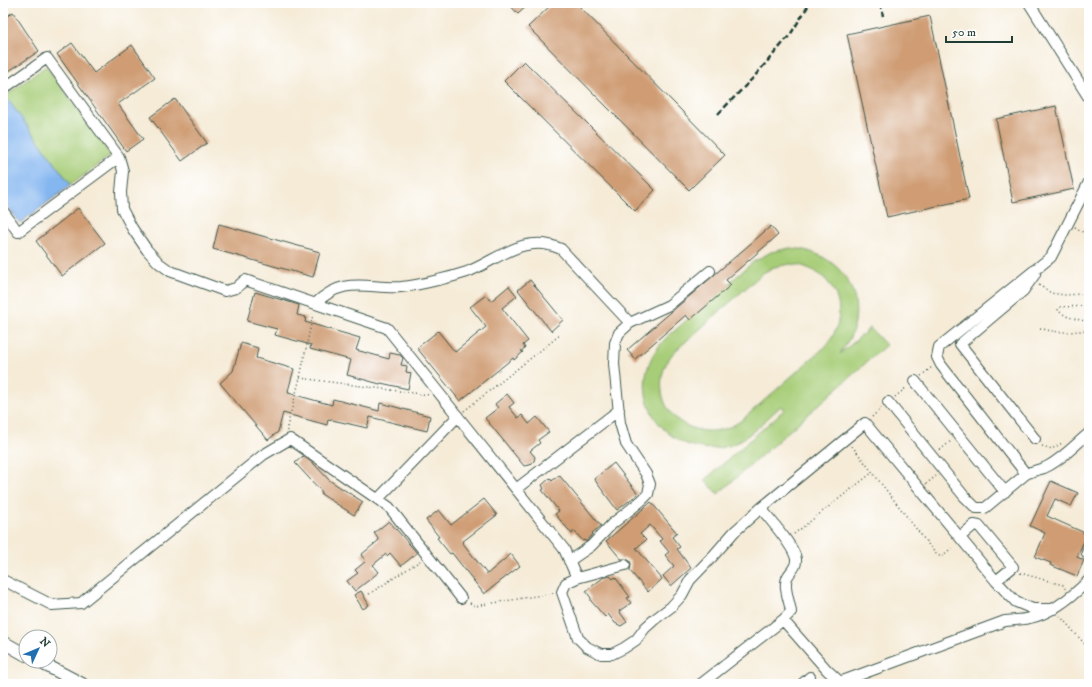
<svg xmlns="http://www.w3.org/2000/svg" width="1092" height="687" font-family="'IM FELL DW Pica',serif">
	<rect width="100%" height="100%" fill="#fff"/>
	<filter id="ink" filterUnits="userSpaceOnUse"><feTurbulence type="fractalNoise" baseFrequency=".025" numOctaves="2"/><feDisplacementMap in="SourceGraphic" scale="8" xChannelSelector="R" yChannelSelector="G"/><feConvolveMatrix kernelMatrix="1 2 1 2 8 2 1 2 1" color-interpolation-filters="sRGB"/></filter>
	<filter id="wash" filterUnits="userSpaceOnUse"><feTurbulence type="fractalNoise" baseFrequency=".012" numOctaves="4" result="noise"/><feDisplacementMap in="SourceGraphic" scale="16" xChannelSelector="R" yChannelSelector="G"/><feGaussianBlur stdDeviation="0.9" result="paint"/><feColorMatrix in="noise" values="0 0 0 0 0 0 0 0 0 0 0 0 0 0 0 0 0 1.4 0 .05"/><feComposite in="paint" operator="in"/></filter>
	<g filter="url(#wash)">
		<rect width="100%" height="100%" fill="#f5ebd7"/>
		<path fill="#a7cd78" stroke="#638556" fill-rule="evenodd" d="M46,66L111,155L71,185L5,96Z
			M790,248C832,250 864,284 854,327C851,338 845,345 840,354L870,328L886,345L718,494L705,480L785,409L781,406C766,419 750,438 731,445C682,462 631,415 649,364C652,355 658,347 665,339L753,262L771,252ZM791,264C834,268 853,311 827,345L742,420C703,448 652,419 663,372C665,364 669,359 673,353L763,273L774,267Z"/>
		<path fill="#84b6f0" stroke="#527a92" d="M5,96L71,185L20,223L3,200V97Z"/>
		<g id="blocks">
			<path fill="#cf9c73" d="M508,3H530L518,14Z
				M553,3H576L725,155L689,190L528,27Z
				M13,12L39,51L3,75V19Z
				M930,16L969,199L887,217L847,34Z
				M72,43L94,73L132,45L155,78L118,104L143,139L126,151L57,54Z
				M524,61L655,190L635,211L504,81Z
				M175,99L207,143L182,161L150,117Z
				M1056,106L1074,189L1013,202L996,119Z
				M78,208L105,243L62,276L36,241Z
				M219,224L320,252L313,277L213,249Z
				M771,226L778,235L726,280L731,285L690,320L686,315L635,359L627,350Z
				M530,280L563,320L551,331L518,290Z
				M509,286L517,296L502,308L528,341L523,345L525,348L521,351L523,352L514,360L513,358L460,401L417,348L438,331L455,352L486,327L470,307L486,295L491,301Z
				M255,292L299,305L297,315L306,317L305,322L360,338L356,350L389,359L390,353L400,355L403,358L401,365L407,366L406,372L411,373L408,389L381,383L380,384L347,375L351,360L310,349L311,345L275,335L277,329L247,321Z
				M241,343L258,348L256,358L294,369L288,391H289L288,393L332,405L333,399L379,411L380,403L430,416L427,431L370,417L367,428L328,419L327,425L283,413L278,432L268,440L220,383L233,371Z
				M507,394L514,403L509,407L518,418L522,415L529,424L537,417L549,432L538,440L540,443L530,451L535,457L534,461L530,465L524,466L485,418L498,408L495,404Z
				M303,456L314,464L329,480L363,502L354,515L321,494L322,492L295,463Z
				M614,463L638,494L617,510L594,479Z
				M559,475L601,526L592,533L593,534L586,542L585,540L583,541L574,531L572,534L555,514L559,511L542,490L544,489L542,485L550,478L552,481Z
				M1051,481L1078,493L1071,506L1055,499L1047,516L1087,534L1077,557L1084,560L1077,576L1050,565L1051,563L1035,557L1045,533L1030,526Z
				M484,499L497,515L462,542L487,574L511,554L520,566L484,594L452,553L450,554L437,538L439,537L426,520L439,510L451,525Z
				M651,502L677,533L672,537L680,547L677,549L691,568L671,586L663,576L674,566L665,555L669,552L660,541L662,539L650,525L640,534L646,540L636,548L662,579L648,592L630,571L631,564L630,561L626,559H621L606,541Z
				M389,521L417,553L401,566L390,553L387,556L386,554L373,565L379,572L355,591L347,581L358,573L355,570L366,561L361,555L379,540L374,533Z
				M610,576L613,579L615,577L630,597L627,598L631,603L619,611L627,622L621,626L615,623L608,614L605,617L591,601V598L586,591L604,577Z
				M361,591L369,605L363,609L354,595Z"/>
		</g>
	</g>
	<g filter="url(#ink)">
		<use href="#blocks" fill-opacity="0" stroke="#3f574c" stroke-width="1"/>
		<g fill="none" stroke-linecap="round" stroke-linejoin="round">
			<g stroke="#3f574c" stroke-width="12">
				<path id="minor" d="M1029,3L1089,98
					M3,89L47,58L119,157L123,171L121,192L122,209L132,228L147,250L159,263L170,271L225,291L236,288L245,280L387,328L564,549L577,578L566,583L562,592L578,638L587,647L601,654H612L624,648L636,640L645,628L655,619L671,607L682,595L690,580L713,556L734,532L761,508
					M3,211L18,232L119,157
					M1035,274L1023,291L960,344L1035,439
					M315,304C344,275 367,289 401,287C413,286 426,283 438,280C447,278 458,275 467,272C498,260 525,232 561,249L630,323
					M915,381L1005,492
					M888,402L964,496L976,508H985L1026,474C1032,471 1038,470 1044,468C1059,462 1076,444 1089,433
					M1026,474L941,365L937,357L939,347L1051,257L1089,182
					M516,489L619,410
					M378,499L458,416
					M960,537L974,525L979,526L1013,567L996,581
					M1087,553L1089,547
					M569,561L591,546L612,524L641,501L648,494L650,484L646,474L626,444L620,423L614,364L615,343L619,333L630,323L669,305L710,271
					M577,578L625,565
					M3,580L52,605L81,603L263,455L290,439L389,507L461,598
					M783,620L791,612C790,602 783,588 787,578C789,572 797,568 796,559C794,546 770,520 761,508L865,423L996,581L1016,602L1033,609H1054
					M701,684L783,620L827,670L840,682L1005,621C1013,620 1022,620 1030,618C1053,613 1073,596 1089,580
					M802,684L810,677"/>
			</g>
			<g stroke="#3f574c" stroke-width="14">
				<path id="major" d="M3,642L26,655
					M38,661L82,684"/>
			</g>
			<path stroke="#3f574c" stroke-width="1.5" stroke-dasharray="1 3" stroke-linecap="butt" d="M1075,227L1089,236
				M1039,285L1051,293L1064,295L1080,294L1089,298
				M1089,306L1060,307L1058,309V311L1068,317L1089,322
				M1040,328C1059,334 1069,332 1089,330
				M921,376L932,367
				M300,378L429,395
				M895,397L907,387
				M464,411L560,335
				M872,417L881,408
				M288,431L287,427L300,378L313,314
				M852,446L935,553L941,557L954,546
				M1042,446L1052,449L1062,443
				M940,450L951,441
				M926,484L936,476
				M794,534L873,472
				M1020,573L1063,585L1066,590
				M369,594L420,561
				M470,603L475,606L554,593
				M1060,616L1089,649
				M1083,684L1089,679"/>
			<use href="#minor" stroke="#fff" stroke-width="10"/>
			<use href="#major" stroke="#fff" stroke-width="12"/>
			<path stroke="#1f3d34" stroke-width="2.5" stroke-dasharray="6 3" stroke-linecap="butt" d="M880,3L883,16
				M718,114L753,78L790,35L810,3"/>
		</g>
	</g>
	<rect width="1092" height="687" fill="none" stroke="#fff" stroke-width="16"/>
	<g transform="translate(38 649) rotate(46)"><circle r="19" fill="#ffffff" stroke="#a5b1ae"/>
	<path d="M0-3L7 15L0 10L-7 15Z" fill="#1f6fb2"/>
	<text y="-6" font-size="11" font-weight="bold" text-anchor="middle" fill="#1f3d34">N</text>
	</g>
	<path d="M946 36v6h66v-6" fill="none" stroke="#1f3d34" stroke-width="2"/>
	<text x="952" y="36" font-size="12" fill="#1f3d34" stroke="#ffffff" stroke-width="3" paint-order="stroke">50 m</text>
</svg>
